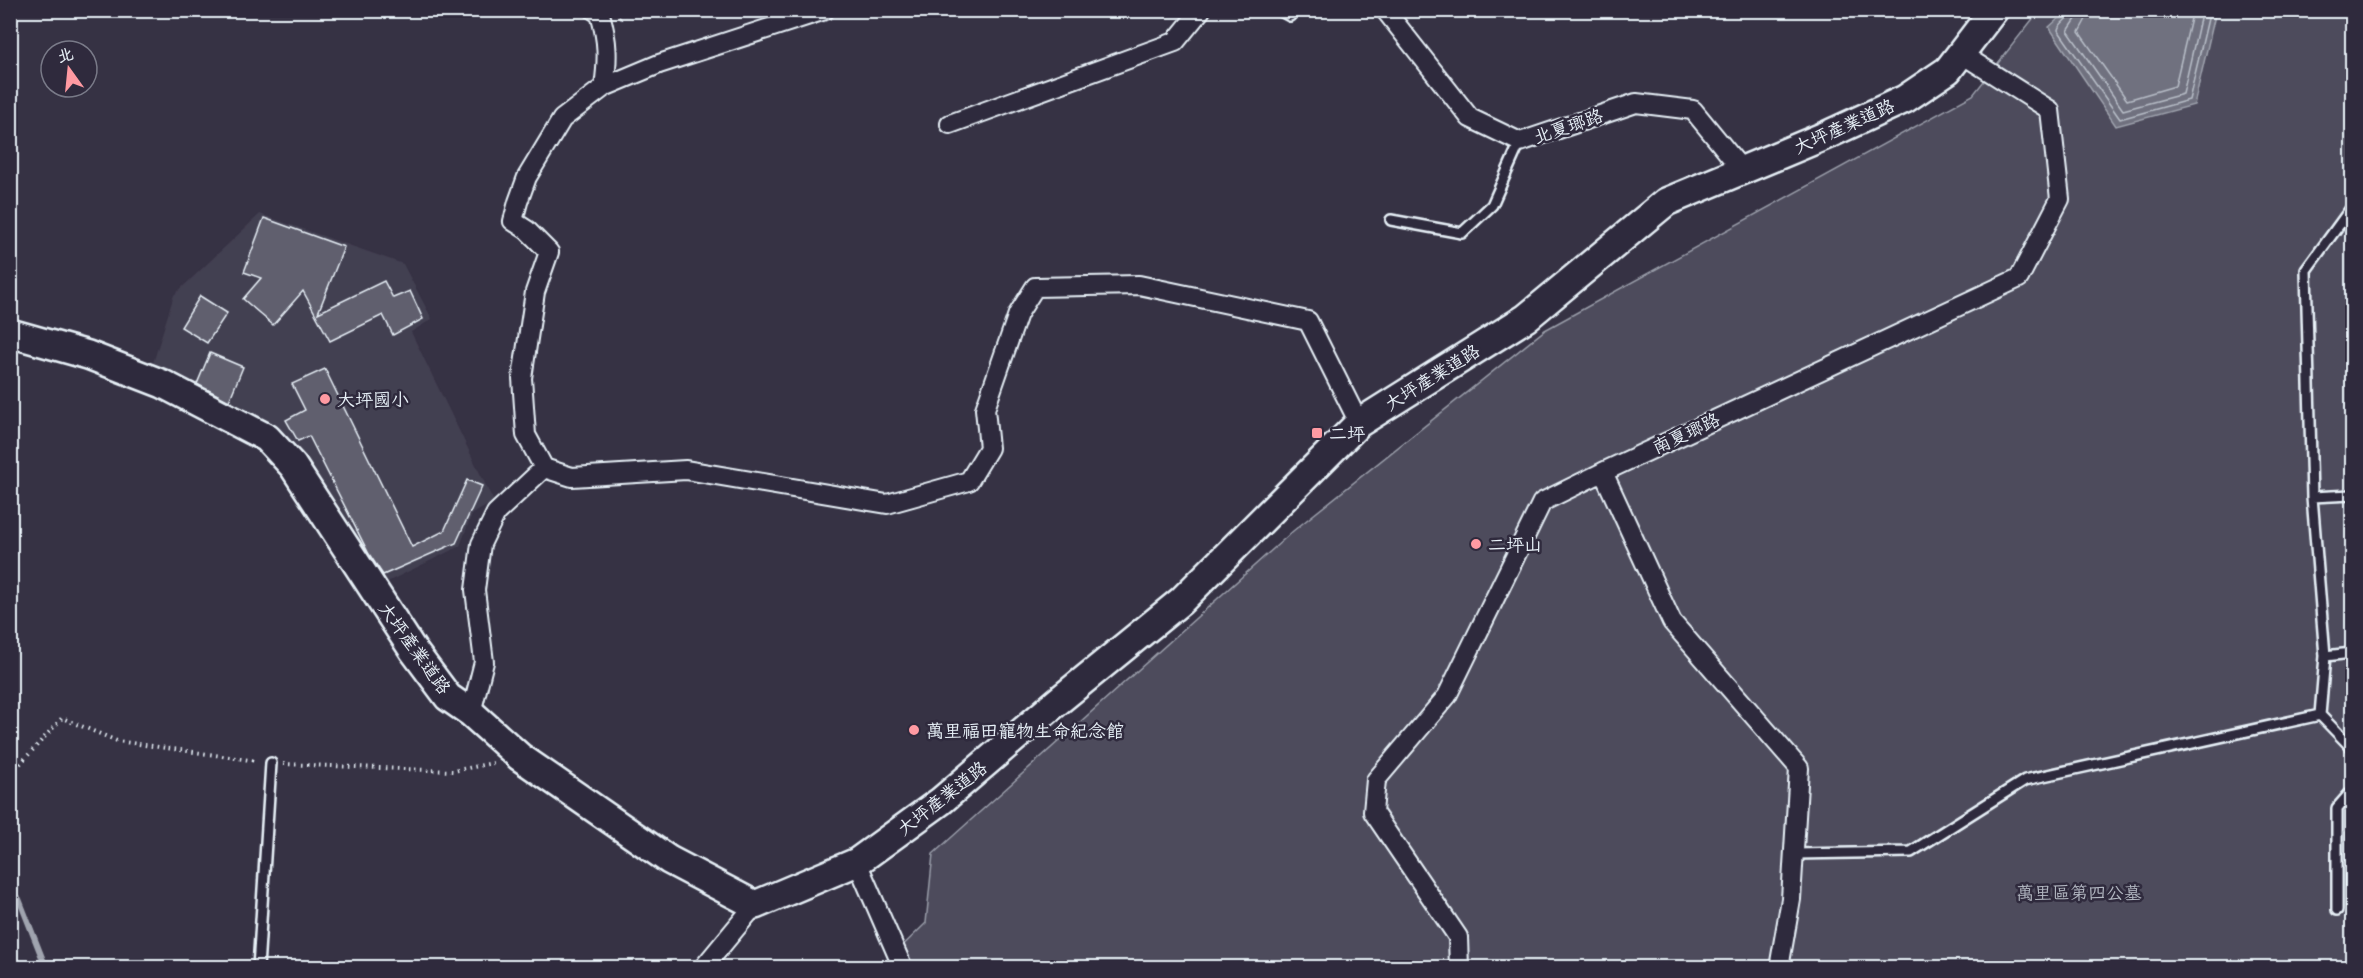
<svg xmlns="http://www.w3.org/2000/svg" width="2363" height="978" font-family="'Patrick Hand','LXGW WenKai TC',sans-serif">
	<rect width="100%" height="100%" fill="#363244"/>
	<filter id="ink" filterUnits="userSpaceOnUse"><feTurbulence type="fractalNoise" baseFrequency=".0167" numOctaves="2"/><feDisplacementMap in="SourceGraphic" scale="12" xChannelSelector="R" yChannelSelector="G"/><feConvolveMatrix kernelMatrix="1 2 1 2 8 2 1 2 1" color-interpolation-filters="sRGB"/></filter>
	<g filter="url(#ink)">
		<path fill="#433f51" d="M260,214L403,264L432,319L411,332L494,502L472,514L460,546L379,586L295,454L150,373L174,295Z"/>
		<path fill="#4d4b5c" stroke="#9a9eaa" stroke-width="1.5" d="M2039,11H2352V967L880,968L926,923L933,854L1293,531L1545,330L1973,95Z"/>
		<path fill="#70717f" stroke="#a0a4af" stroke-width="1.5" d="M2067,11H2216L2194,105L2116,126L2049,27Z"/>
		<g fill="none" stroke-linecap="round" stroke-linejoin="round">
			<path stroke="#b8bec8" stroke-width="1.5" d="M2071,10C2070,20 2059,22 2058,30L2120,119L2189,100L2210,10
				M2078,10L2076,19L2068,31L2123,110L2183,94L2202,10
				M2087,10L2086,19L2079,32L2127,100L2175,86L2193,10"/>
			<path stroke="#a0a4af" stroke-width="6" d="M10,892L19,899L45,965L49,968"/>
		</g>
		<path fill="#605e6e" stroke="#e8f1f8" stroke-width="1.5" d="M264,218L344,247L318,313L384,281L393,298L410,291L423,319L393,335L383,315L330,341L303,291L273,325L243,299L261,278L244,272Z
			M200,296L227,313L207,343L181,327Z
			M210,353L243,367L229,401L197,384Z
			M325,369L412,547L444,531L467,480L482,486L456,543L383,575L369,554L309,436L298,441L286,420L305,410L292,384Z"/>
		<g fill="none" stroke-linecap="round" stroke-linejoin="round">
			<g stroke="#e8f1f8" stroke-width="14">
				<path id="lane" d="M1279,10L1290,16
					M1391,220L1462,233L1492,205L1520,142
					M2312,497L2352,495
					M2325,656L2352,653
					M2320,715L2352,748
					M1795,854L1911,852L2025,780L2320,715L2325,656L2312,497L2306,270L2352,207
					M2337,910V808L2352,791
					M258,968L271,763"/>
			</g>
			<g stroke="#e8f1f8" stroke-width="22">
				<path id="street" d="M1385,10L1470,118L1520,142L1636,103L1693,110L1742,170
					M604,87L659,64L825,10
					M950,124L1175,42L1201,10
					M544,468L572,477L686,470L887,504L969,481L989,448L985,409L1018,314L1035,287L1139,285L1308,321L1359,423
					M471,713L484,662L475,590L481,544L496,513L544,468L526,435L522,378L535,292L549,252L527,230L513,221L518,202L527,177L562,119L604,87C608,59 608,41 600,14L594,10
					M857,862L903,968
					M703,968L755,905
					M1459,968L1458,937L1373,812L1376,780L1447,696L1542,502L1603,472
					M1779,968L1791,899L1799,768L1672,622L1603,472L2019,278L2060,199L2050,110L1960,53"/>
			</g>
			<g stroke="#e8f1f8" stroke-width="32">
				<path id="secondary" d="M10,333L88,355L163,384L267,438L293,466L413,650L448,697L471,713L520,757L669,860L755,905L857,862L941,801L1057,702L1181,601L1359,423L1526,318L1666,202L1827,135L1905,99L1948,70L1994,10"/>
			</g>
			<path stroke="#e8f1f8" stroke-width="4" stroke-dasharray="1.5 4.5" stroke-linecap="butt" d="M620,19L627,10
				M20,764L62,718L117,741L257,761
				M283,764L453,771L493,763"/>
			<use href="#lane" stroke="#2f2a3d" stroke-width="9"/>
			<use href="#street" stroke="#2f2a3d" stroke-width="18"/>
			<use href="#secondary" stroke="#2f2a3d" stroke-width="27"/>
		</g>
	</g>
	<g fill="#ff9aa2" stroke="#2f2a3d" stroke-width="2">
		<circle cx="325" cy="399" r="6"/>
		<rect x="1311" y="427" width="12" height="12" rx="3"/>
		<circle cx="1476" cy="544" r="6"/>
		<circle cx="914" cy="730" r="6"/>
	</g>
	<g text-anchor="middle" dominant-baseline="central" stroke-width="5" stroke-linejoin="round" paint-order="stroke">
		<g font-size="18" fill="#e8f1f8" stroke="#2f2a3d">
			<text transform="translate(1568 126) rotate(-19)">北夏瑯路</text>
			<text transform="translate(1844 126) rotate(-24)">大坪產業道路</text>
			<text transform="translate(1432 377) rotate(-32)">大坪產業道路</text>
			<text transform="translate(1686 433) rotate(-25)">南夏瑯路</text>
			<text transform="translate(415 648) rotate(54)">大坪產業道路</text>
			<text transform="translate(942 798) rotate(-38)">大坪產業道路</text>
		</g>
		<g font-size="18" fill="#e8f1f8" stroke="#2f2a3d" text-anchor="start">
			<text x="337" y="399">大坪國小</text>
			<text x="1329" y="433">二坪</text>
			<text x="1488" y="544">二坪山</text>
			<text x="926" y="730">萬里福田寵物生命紀念館</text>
		</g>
		<g font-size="18" fill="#b2b7c1" stroke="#2f2a3d">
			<text x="2079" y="892">萬里區第四公墓</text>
		</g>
	</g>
	<rect width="2363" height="978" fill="none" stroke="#2f2a3d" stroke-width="36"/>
	<rect x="18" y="18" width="2327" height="942" fill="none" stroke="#e8f1f8" stroke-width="2" filter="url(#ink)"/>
	<g transform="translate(69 69) rotate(345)"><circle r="28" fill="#2f2a3d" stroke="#797a88" stroke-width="1.5"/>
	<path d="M0-4.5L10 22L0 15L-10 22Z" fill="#ff9aa2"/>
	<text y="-9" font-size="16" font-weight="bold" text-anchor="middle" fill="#e8f1f8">北</text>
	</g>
</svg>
